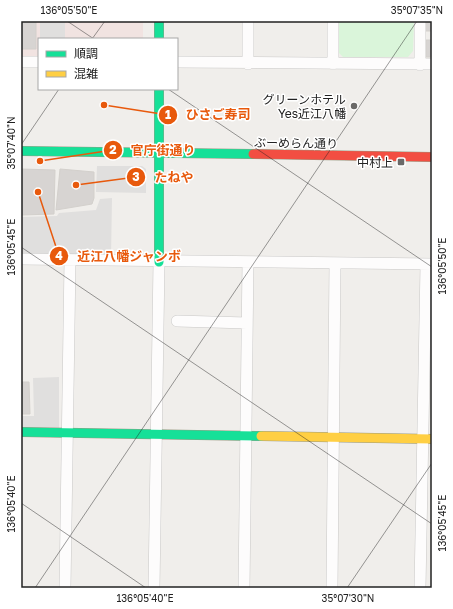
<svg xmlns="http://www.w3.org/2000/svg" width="453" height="609" font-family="'Golos Text','Noto Sans JP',sans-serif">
	<rect width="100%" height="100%" fill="#f0eeeb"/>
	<path fill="#f1e3e1" d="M21,21H143V39H39V60H21Z"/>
	<path fill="#daf5da" d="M338,21H414L413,51L408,57H343L337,51Z"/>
	<path fill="#e0dfde" d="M40,21H65V39H40Z
		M97,166H142L146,169V193L96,192Z
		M112,198L111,257L21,256V217L57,216L59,213L96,210L100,199Z
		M59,377V428H21V416H34L33,378Z"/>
	<path fill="#d7d4d2" stroke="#d3d0cc" d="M21,21H36V49H21Z
		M425,21H432V31H425Z
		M426,40H432V57H426Z
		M21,169L55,170L54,214L21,215Z
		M60,169L94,172V198L92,204L56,210Z
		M21,382H29L30,414H21Z"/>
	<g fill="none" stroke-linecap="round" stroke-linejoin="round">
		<g stroke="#c9c8c7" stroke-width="12">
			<path id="street" d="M420,21V65
				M21,62H39
				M177,62L432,64
				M248,64V21
				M333,64V21
				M21,259L432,264
				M177,321L247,323
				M65,588L70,261
				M154,588L159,262
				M244,588L248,262
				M332,588L335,263
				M420,588L426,265"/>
		</g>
		<g stroke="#999a82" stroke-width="10">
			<path id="fast" d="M159,21V39
				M159,89V262
				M21,151L253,154
				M21,432L261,436"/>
		</g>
		<g stroke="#999a82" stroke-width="10">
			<path id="slow" d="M261,436L432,439"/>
		</g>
		<g stroke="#999a82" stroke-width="10">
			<path id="jam" d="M253,154L432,157"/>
		</g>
		<use href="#street" stroke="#fdfcfc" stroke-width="11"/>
		<use href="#fast" stroke="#16e098" stroke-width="9"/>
		<use href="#slow" stroke="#ffcf43" stroke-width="9"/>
		<use href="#jam" stroke="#f24e42" stroke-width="9"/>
	</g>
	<path fill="none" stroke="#222" stroke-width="1" stroke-opacity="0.45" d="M67,21L94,39M92,39L105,21M168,89L432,267M21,145L59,89M21,247L432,524M21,503L146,588M35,588L417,21M347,588L432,463"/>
	<g fill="#6a6968" stroke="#fff" stroke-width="1.5">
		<circle cx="354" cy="106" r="4"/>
		<rect x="397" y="158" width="8" height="8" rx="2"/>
	</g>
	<g text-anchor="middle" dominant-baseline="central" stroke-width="3" stroke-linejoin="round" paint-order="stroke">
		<g font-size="12" fill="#222" stroke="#fff" text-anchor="end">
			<text x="346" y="99">グリーンホテル<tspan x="346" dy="14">Yes近江八幡</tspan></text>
			<text x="393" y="162">中村上</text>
		</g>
		<g font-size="12" fill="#222" stroke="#fff">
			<text transform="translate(296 143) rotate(1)">ぶーめらん通り</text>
		</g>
	</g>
	<path fill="none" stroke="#e8590c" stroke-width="1.5" d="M104 105L168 115M40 161L113 150M76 185L136 177M38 192L59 256"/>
	<g fill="#e8590c" stroke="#fff" stroke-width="1.5">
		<circle cx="104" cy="105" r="4"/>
		<circle cx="40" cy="161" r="4"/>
		<circle cx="76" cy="185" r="4"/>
		<circle cx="38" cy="192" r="4"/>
		<circle cx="168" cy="115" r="10"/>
		<circle cx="113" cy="150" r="10"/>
		<circle cx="136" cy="177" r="10"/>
		<circle cx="59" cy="256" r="10"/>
	</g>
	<g font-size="12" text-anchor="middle" font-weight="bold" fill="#fff">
		<text x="168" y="119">1</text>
		<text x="113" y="154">2</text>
		<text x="136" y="181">3</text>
		<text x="59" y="260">4</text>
	</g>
	<g font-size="13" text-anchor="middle" font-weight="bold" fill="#e8590c" stroke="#fff" stroke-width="3" stroke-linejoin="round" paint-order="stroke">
		<text x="218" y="119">ひさご寿司</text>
		<text x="163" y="155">官庁街通り</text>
		<text x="174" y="182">たねや</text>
		<text x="129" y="261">近江八幡ジャンボ</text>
	</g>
	<rect width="453" height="609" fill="none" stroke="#ffffff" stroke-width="44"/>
	<rect x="38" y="38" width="140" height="52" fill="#ffffff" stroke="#a7a7a7"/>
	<rect x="46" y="51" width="20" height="6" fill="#16e098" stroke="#a7a7a7"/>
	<text x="74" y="58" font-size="12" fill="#222222">順調</text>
	<rect x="46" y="71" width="20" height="6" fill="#ffcf43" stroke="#a7a7a7"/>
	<text x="74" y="78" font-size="12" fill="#222222">混雑</text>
	<rect x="22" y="22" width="409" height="565" fill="none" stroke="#222" stroke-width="1.5"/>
	<g font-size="10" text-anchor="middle" fill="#222">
		<text x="69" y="14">136°05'50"E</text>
		<text x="417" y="14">35°07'35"N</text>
		<text transform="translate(11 143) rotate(-90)" y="4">35°07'40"N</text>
		<text transform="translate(11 247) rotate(-90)" y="4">136°05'45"E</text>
		<text transform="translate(442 266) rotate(-90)" y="4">136°05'50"E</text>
		<text transform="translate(11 504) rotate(-90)" y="4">136°05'40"E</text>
		<text transform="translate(442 523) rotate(-90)" y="4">136°05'45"E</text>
		<text x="145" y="602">136°05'40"E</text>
		<text x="348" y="602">35°07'30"N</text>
	</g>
</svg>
